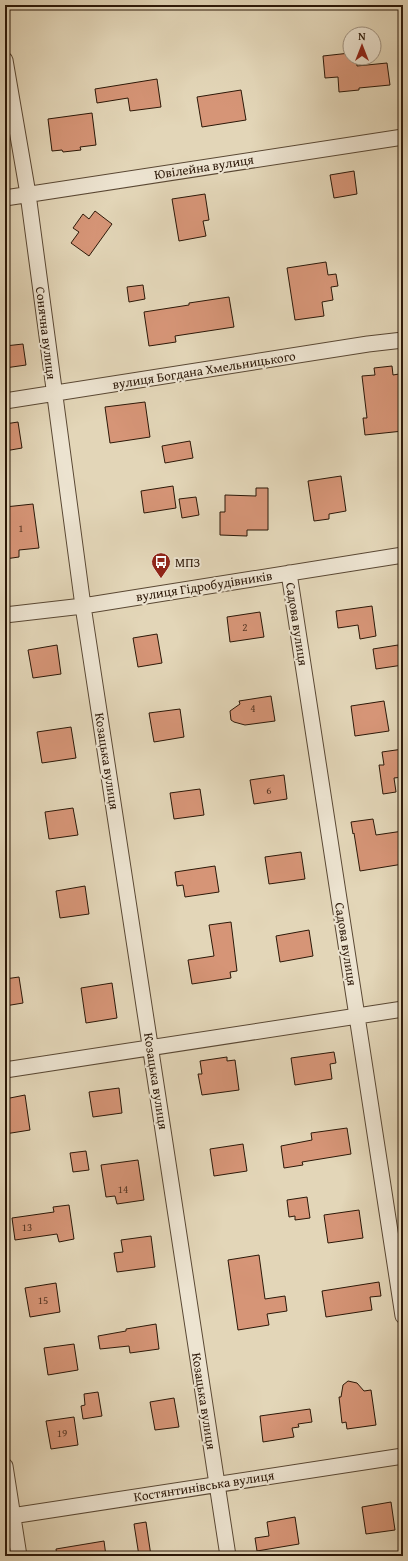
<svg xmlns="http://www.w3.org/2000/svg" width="408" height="1561" font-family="'Gentium Book Plus',serif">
	<rect width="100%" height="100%" fill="#e3d6b8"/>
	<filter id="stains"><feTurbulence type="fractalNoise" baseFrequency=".005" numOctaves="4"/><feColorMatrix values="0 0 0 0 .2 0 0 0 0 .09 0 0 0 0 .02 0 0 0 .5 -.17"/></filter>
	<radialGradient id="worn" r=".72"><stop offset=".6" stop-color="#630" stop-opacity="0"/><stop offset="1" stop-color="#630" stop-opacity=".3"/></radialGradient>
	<path fill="#d69577" stroke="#2c1808" d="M350,53V58H356L357,66L387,63L390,85L359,88V90L339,92L338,77L325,78L323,56Z
		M157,79L161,107L130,111L128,98L97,103L95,89Z
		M241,90L246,120L202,127L197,97Z
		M92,113L96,145L80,147L81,150L63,152L62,150L52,151L48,119Z
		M354,171L357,194L334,198L330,175Z
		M205,194L209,220L203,221L206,236L179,241L172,199Z
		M95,211L112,224L89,256L71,243L79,232L73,228L83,214L89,219Z
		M326,262L328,275L336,274L338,286L331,287L333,300L322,302L324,316L295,320L287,268Z
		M143,285L145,299L129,302L127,287Z
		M229,297L234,327L175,336L176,342L149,346L144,312L189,305V303Z
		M23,344L26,365L5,368V346Z
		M392,366L393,375L399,374L403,407V431L365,435L363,418H367L362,376L375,375L374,368Z
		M145,402L150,437L110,443L105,407Z
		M18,422L22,448L5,451V424Z
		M190,441L193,458L165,463L162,446Z
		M341,476L346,511L329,514V519L314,521L308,481Z
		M173,486L176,508L144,513L141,491Z
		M256,488H268V530H247V536L220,535V512H225V495L256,496Z
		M196,497L199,515L182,518L179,499Z
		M33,504L39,548L19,550V557L5,559V507Z
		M372,606L376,636L360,639L358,625L338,628L336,611Z
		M260,612L264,637L230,642L227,617Z
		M157,634L162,663L138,667L133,638Z
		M57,645L61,674L33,678L28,650Z
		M398,645L399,651L403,650V665L376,669L373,649Z
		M271,696L275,721L245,725L234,722L231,720L230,711L240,704L239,701Z
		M384,701L389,731L355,736L351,706Z
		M180,709L184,737L154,742L149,713Z
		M71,727L76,758L42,763L37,732Z
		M403,749V777L394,778L396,792L383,794L379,765H384L382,752Z
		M284,775L287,799L254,804L250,780Z
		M200,789L204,815L174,819L170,793Z
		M73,808L78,835L49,839L45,812Z
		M373,819L376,835L403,831V864L360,871L354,833L353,834L351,822Z
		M301,852L305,879L269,884L265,857Z
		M215,866L219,892L185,897L183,885L177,886L175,872Z
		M85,886L89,914L60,918L56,891Z
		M231,922L237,971L230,972L231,978L192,984L188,960L214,956L209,925Z
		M309,930L313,956L280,962L276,936Z
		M19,977L23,1003L5,1006V979Z
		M112,983L117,1018L86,1023L81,988Z
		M334,1052L336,1063L330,1064L332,1079L295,1085L291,1058Z
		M227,1057V1061L235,1060L239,1090L202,1095L198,1074H202L200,1061Z
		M119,1088L122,1113L93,1117L89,1092Z
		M25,1095L30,1130L5,1134V1099Z
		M347,1128L351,1154L302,1162L303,1165L284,1168L281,1146L312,1140L311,1133Z
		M243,1144L247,1171L214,1176L210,1149Z
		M86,1151L89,1170L73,1172L70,1153Z
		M138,1160L144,1200L117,1204L115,1196L106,1197L101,1165Z
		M307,1197L310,1218L295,1220V1216L289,1217L287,1200Z
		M69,1205L74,1239L59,1242L57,1234L15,1240L12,1218L54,1212L53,1207Z
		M359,1210L363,1238L328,1243L324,1215Z
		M151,1236L155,1267L117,1272L114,1253L123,1252L121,1240Z
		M259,1255L265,1299L285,1296L287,1311L267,1314L269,1325L238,1330L228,1260Z
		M379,1282L381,1296L370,1297L372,1310L326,1317L322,1291Z
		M56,1283L60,1312L30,1317L25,1288Z
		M156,1324L159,1349L130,1353L129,1346L100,1349L98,1336L126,1331V1329Z
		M74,1344L78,1370L48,1375L44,1348Z
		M348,1381L357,1383L364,1391L371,1390L376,1425L347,1429L346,1422L342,1423L339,1397H341L343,1385Z
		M98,1392L102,1416L83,1419L81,1406L85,1405L84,1394Z
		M174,1398L179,1427L155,1430L150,1402Z
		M310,1409L312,1422L298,1424L299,1427L292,1428L294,1437L263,1442L260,1416Z
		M74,1417L78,1445L51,1449L46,1421Z
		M391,1502L395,1530L366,1534L362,1507Z
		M295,1517L299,1544L257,1551L255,1538L269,1536L267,1522Z
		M146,1522L151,1556H139L134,1524Z
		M104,1541L106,1556H57L56,1549Z"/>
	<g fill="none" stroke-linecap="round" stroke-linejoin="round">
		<g stroke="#5a4834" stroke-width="17">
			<path id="minor" d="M5,60L28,194L83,606L228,1556
				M5,198L403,137
				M5,401L368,344L403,340
				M289,573L403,1316
				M5,615L83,606L403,555
				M5,1070L403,1009
				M5,1466L19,1556
				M5,1517L403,1456"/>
		</g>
		<use href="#minor" stroke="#ede4d1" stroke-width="15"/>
	</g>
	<defs>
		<g id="bus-pin" transform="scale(1)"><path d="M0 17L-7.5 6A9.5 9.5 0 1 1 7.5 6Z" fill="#8f2418" stroke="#ede4d1"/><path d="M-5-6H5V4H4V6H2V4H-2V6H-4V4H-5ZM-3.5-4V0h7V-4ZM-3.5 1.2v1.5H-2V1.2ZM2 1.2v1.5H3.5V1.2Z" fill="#fff"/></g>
	</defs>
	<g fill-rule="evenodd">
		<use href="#bus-pin" x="161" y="562"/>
	</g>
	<g text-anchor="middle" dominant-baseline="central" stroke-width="4" stroke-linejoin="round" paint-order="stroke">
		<g font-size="11" fill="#563724">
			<text x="21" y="528">1</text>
			<text x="245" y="627">2</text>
			<text x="253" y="708">4</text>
			<text x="269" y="790">6</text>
			<text x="123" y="1189">14</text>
			<text x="27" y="1227">13</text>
			<text x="43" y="1300">15</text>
			<text x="62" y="1433">19</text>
		</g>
		<g font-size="13" fill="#2c1808" stroke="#ede4d1">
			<text transform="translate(204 167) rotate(-9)">Ювілейна вулиця</text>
			<text transform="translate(46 333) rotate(83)">Сонячна вулиця</text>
			<text transform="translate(204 370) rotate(-9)">вулиця Богдана Хмельницького</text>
			<text transform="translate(204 586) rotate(-9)">вулиця Гідробудівників</text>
			<text transform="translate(297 624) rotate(81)">Садова вулиця</text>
			<text transform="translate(107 761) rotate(81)">Козацька вулиця</text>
			<text transform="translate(346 944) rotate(81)">Садова вулиця</text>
			<text transform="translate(156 1081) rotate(81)">Козацька вулиця</text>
			<text transform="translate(204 1401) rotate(81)">Козацька вулиця</text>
			<text transform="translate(204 1486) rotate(-9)">Костянтинівська вулиця</text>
		</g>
		<g font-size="13" fill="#2c1808" stroke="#ede4d1" text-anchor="start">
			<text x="175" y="562">МПЗ</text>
		</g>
	</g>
	<rect width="408" height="1561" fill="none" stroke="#e3d6b8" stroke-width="20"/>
	<rect x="6" y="6" width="396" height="1549" fill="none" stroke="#2c1808" stroke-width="2"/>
	<rect x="10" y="10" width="388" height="1541" fill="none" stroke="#2c1808"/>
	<g transform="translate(362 46)"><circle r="19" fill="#ede4d1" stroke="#a09281"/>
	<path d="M0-3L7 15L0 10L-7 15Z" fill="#8f2418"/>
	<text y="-6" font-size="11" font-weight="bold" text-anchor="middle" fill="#2c1808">N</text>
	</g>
	<rect width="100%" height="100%" filter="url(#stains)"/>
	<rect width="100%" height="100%" fill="url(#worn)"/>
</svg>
